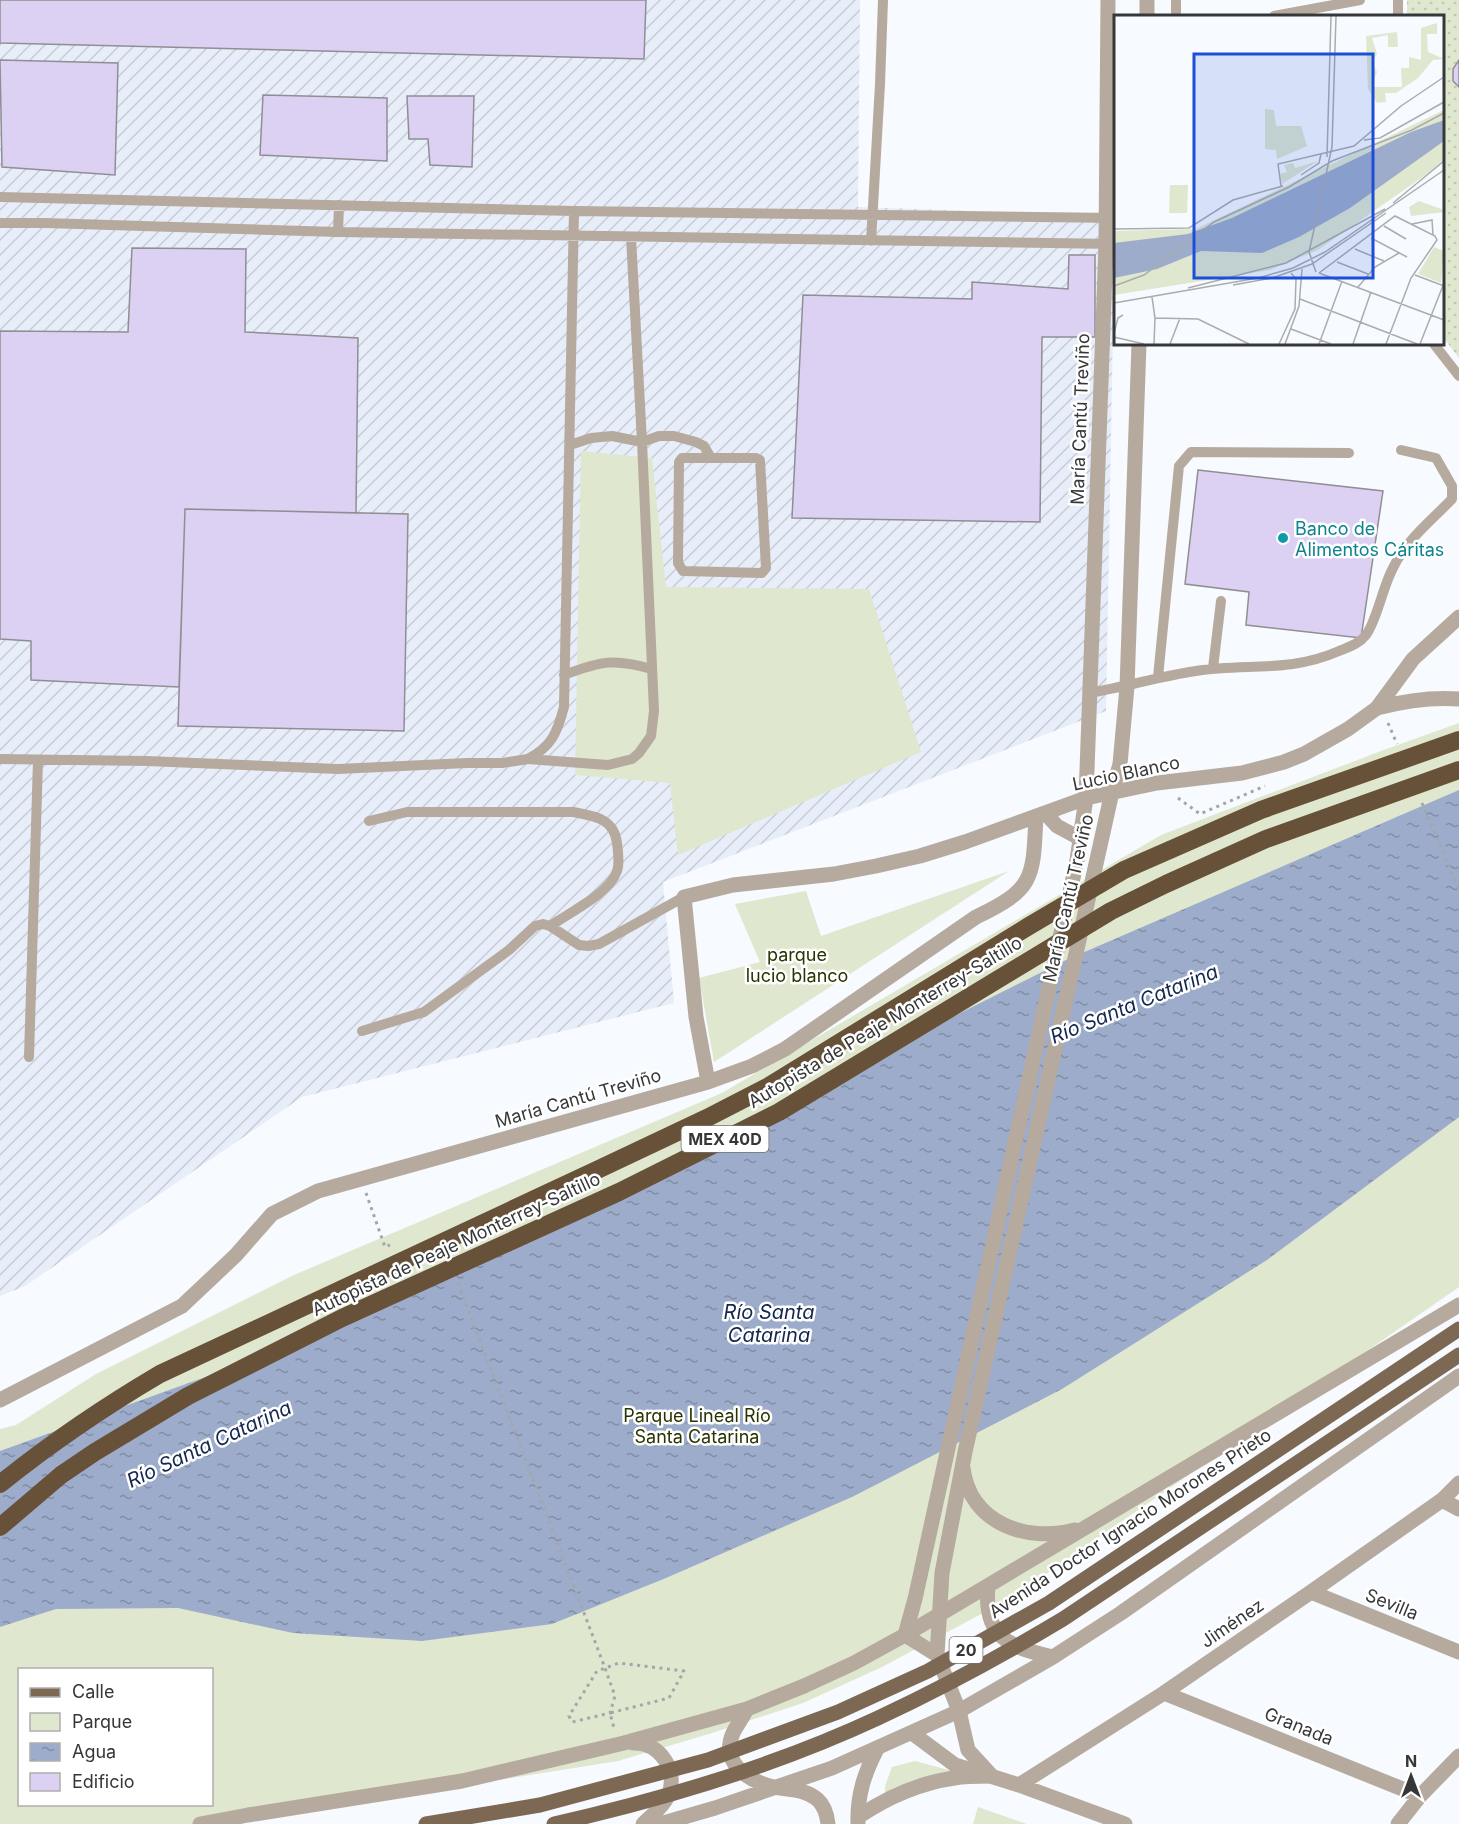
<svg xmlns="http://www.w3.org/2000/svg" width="1459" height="1824" font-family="Inter,sans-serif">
	<defs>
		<pattern id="industrial-furrows" width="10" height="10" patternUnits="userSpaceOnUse" patternTransform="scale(1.5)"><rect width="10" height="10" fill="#e7eef9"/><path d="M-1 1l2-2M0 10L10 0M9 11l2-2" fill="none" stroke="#c7cdd6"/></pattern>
		<pattern id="grass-dots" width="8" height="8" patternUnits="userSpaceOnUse" patternTransform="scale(1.5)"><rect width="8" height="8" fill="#dfe7cf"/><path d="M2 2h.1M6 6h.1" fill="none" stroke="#c0c7b2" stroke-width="1.8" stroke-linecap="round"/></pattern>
		<pattern id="water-ripples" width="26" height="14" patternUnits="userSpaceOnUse" patternTransform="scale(1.5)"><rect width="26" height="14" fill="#9cacca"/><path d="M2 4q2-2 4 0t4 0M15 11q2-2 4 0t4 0" fill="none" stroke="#808da5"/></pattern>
	</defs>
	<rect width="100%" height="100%" fill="#f7fafe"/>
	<path fill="url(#industrial-furrows)" d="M0,0H860L858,207L1115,216L1106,711L663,882L674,1003L302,1097L25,1286L0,1296Z"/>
	<path fill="url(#grass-dots)" d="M1407,0H1459V60L1453,69V80L1459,87V358L1443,337L1442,16H1407Z"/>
	<path fill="#dfe7cf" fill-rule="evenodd" d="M581,451L652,458L666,587L869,589L921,752L678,855L670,783L575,775Z
		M1459,723V1287L1013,1597L882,1667L803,1703L712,1733L618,1761L222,1824H0V1429L16,1425L96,1374L294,1275L722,1093L1161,835L1381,751ZM20,1670H212V1804H20Z
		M1009,871L714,1062L699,978L760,962L735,904L806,891L821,936Z
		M915,1761L952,1771L885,1796V1786L892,1767Z
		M978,1807L1027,1824H973Z"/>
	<path fill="url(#water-ripples)" d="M1459,790V1117L1267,1260L1062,1389L852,1497L666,1578L552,1624L422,1641L293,1633L178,1608L56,1609L0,1627V1451L308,1340L1066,960Z"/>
	<path fill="#ddd1f3" stroke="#8f8e92" stroke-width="1.5" d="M0,0H646L644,59L0,43Z
		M0,60L118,63L115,175L2,167Z
		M1459,60V87L1453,81V69Z
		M263,95L387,98V161L260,155Z
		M407,96H474L472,167L430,165L428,139H409Z
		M132,248L246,249L245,332L358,338L356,513L185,509L179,687L31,680V641L0,639V331L128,332Z
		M1069,255H1095V337H1042L1040,522L792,518L803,295L972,299V282L1068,289Z
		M1198,470L1383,491L1361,638L1246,625L1249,592L1185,584Z
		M185,509L408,514L404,731L178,726Z"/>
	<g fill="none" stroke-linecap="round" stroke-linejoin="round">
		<path stroke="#a4a7a9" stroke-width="3" stroke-dasharray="3 4.5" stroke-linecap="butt" d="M1388,723L1397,744
			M1178,798L1200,814L1265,786
			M1422,803L1459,890
			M366,1193L385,1247L390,1245
			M458,1283L605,1668L615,1696L610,1713L572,1722L569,1716L597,1671L619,1663L684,1671L669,1698L610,1713L614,1728"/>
		<path stroke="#b6aa9e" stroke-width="10" d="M1398,0V16
			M1176,16V0
			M1274,16L1360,0
			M0,197L574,211L1116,218
			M0,223H45L338,232L1116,244
			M338,232L339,205
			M871,241L880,84L883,0
			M1434,344L1459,376
			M570,445L591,438L612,436L642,442L659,436H674L696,442L704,446L711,458
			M682,458H756L760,460L766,568L762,573L683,571L678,563L679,462Z
			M1213,668L1221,601
			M564,675C601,661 614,658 652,669
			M1158,677L1179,466L1191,452L1349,453
			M1089,693C1126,687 1160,676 1196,671C1247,663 1289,673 1339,651C1349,647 1359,644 1366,635C1377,620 1383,586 1393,568C1406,540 1431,521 1452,499V486L1436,458L1401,450
			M0,759L147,761L338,769L467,763H502L528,759L608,765L632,759L639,753L651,736L654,711L642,442L631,237
			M528,759C552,746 557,733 564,707L574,211
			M369,821L407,812H573C594,816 614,818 617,843C618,852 620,863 617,871C610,893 569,913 550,926
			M362,1031L424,1012L509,950L535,926L543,924L550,926L579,945L588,946L599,944L684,897
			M29,1057L38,760"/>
		<path stroke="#b6aa9e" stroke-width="15" d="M1147,16V0
			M1377,708C1404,701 1431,697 1459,699
			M1045,813L1057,826L1081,839
			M708,1082L696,1017L684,897L733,885L834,874L876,866L920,856L965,842L1086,798L1157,783L1242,773L1284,762L1304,754L1348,729L1377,708L1413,659L1459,617
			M0,1400L182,1306L236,1255L272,1214L318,1191L708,1082L752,1066L785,1049L976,917C1035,889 1033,878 1036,816
			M1442,1500L1459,1509
			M1311,1592L1459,1652
			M937,1655L905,1635L915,1599L1077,860L1086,798L1106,244L1108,0
			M1164,1693L1420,1796
			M912,1733L955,1765L1019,1785L1125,1824
			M992,1776L968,1750L959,1711L937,1655L942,1573L965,1452L1112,792L1120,764L1127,687L1139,344
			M1019,1785L1164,1693L1311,1592L1442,1500L1459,1483
			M1398,1824L1420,1796L1459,1756"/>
		<path stroke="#b6aa9e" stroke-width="15" d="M963,1468C970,1523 1026,1543 1075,1530
			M988,1586C983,1637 1010,1648 1053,1657
			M747,1709C743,1717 737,1725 733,1733C720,1763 748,1781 774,1787C788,1790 805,1789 817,1799C825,1806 827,1815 828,1824
			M633,1743C660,1742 679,1771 668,1796C663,1807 651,1816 643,1824
			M858,1817C886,1798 920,1783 954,1778C966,1776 979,1776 992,1776
			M200,1824L248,1815L462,1781L624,1743L747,1709L804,1686L854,1663L905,1635L1459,1305
			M660,1824L715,1808L832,1768L959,1711L1053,1657L1121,1613L1459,1376
			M858,1824C857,1796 864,1774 877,1749"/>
		<path stroke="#7d6854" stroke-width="15" d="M426,1824L540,1805L708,1760L838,1712L928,1671L1049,1603L1459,1329
			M554,1824C665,1799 775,1766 878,1718C942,1688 1003,1655 1063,1619L1459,1355"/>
		<path stroke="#685139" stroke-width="18" d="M0,1484C51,1443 104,1407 160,1374L597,1170L707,1118L769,1086L1029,926L1124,870L1261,810L1459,740
			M0,1527L61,1475L95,1452L188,1396L342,1318L619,1192L779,1112L1111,911L1166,884L1266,839L1459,770"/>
	</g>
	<circle fill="#0f9aa8" stroke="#fff" stroke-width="2" cx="1283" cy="538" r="6"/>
	<g text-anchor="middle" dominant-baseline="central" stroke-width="5" stroke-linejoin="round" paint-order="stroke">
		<g fill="#fff" stroke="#727374" stroke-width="1.5">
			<rect x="681.5" y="1126" width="87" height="26" rx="4.5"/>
			<rect x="949.5" y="1637" width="33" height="26" rx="4.5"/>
		</g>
		<g font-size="16" font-weight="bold" fill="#363738">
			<text x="725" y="1139">MEX 40D</text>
			<text x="966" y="1650">20</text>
		</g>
		<g font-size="18" fill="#363738" stroke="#fff">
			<text transform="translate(1080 419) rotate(-88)">María Cantú Treviño</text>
			<text transform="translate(1126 773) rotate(-12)">Lucio Blanco</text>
			<text transform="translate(1068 898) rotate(-77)">María Cantú Treviño</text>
			<text transform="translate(885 1022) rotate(-31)">Autopista de Peaje Monterrey-Saltillo</text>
			<text transform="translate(578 1098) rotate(-16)">María Cantú Treviño</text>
			<text transform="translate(456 1244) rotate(-25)">Autopista de Peaje Monterrey-Saltillo</text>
			<text transform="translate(1130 1523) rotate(-33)">Avenida Doctor Ignacio Morones Prieto</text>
			<text transform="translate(1392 1604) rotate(22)">Sevilla</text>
			<text transform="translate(1232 1623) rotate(-34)">Jiménez</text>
			<text transform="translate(1299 1726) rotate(22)">Granada</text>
		</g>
		<g font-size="18" fill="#0d838f" stroke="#fff" text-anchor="start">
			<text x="1295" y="528">Banco de<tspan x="1295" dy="21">Alimentos Cáritas</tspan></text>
		</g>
		<g font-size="18" fill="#283500" stroke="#fff">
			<text x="797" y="954">parque<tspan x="797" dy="21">lucio blanco</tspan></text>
			<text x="697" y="1415">Parque Lineal Río<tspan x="697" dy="21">Santa Catarina</tspan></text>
		</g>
		<g font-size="20" font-style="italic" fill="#14274f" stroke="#fff">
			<text transform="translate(1134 1004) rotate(-22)">Río Santa Catarina</text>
			<text x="769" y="1312">Río Santa<tspan x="769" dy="23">Catarina</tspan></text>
			<text transform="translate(209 1444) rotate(-25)">Río Santa Catarina</text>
		</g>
	</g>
	<g transform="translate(1114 15)">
		<rect width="330" height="330" fill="#f7fafe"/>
		<path d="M323,8V19H313L314,37L330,44L319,45L304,63L282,78H271L272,87L263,88L254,74L252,21L283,17L284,32H274V20L258,23L263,39L258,47L263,57L259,68L260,72H288L287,53H295V42L307,45V13Z" fill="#dfe7cf"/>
		<path d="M151,94L160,95L162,111H187L193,131L163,144L162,135L151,134ZM330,95V147L204,235L156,255L0,280V216L82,214ZM204,146L168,169L166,159L173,157L170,150L179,148L181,153ZM56,170H74L73,198H55ZM305,186L330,195V197L297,201L295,192ZM320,232L330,236L327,268L304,259Z" fill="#dfe7cf"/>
		<path d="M330,105V126L236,193L185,222L148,238L87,236L43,254L0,263V228L74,219L118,203L297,117Z" fill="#9cacca"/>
		<path fill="none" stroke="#aaacaf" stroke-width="1.5" d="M250,125L266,123L330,87M213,142L217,1M187,160L205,148L207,139M167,171L164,149L240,131L287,91L330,62M279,188L330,146M298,209L318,205L319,220M270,211L292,224M0,214L75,213L119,185L169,171M257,223L293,242M241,234L270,246M223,247L254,259M202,257L195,237L218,132L222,1M205,258L281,201L321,221L323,225L297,263L272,329M205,258L330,305M301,260L330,271M119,270L158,263L198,249L272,198M0,271L30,260L100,207L175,172L218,146L298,115L330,98M244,272L261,252L285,238M74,273L172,248L271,194M38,282L41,303L84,304L135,329M186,284L303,329M0,288L144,263L179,253L211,237L330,155M177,314L217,329M0,318L4,303L9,300M0,322L30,329M40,329L41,303M56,329L66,303M165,329L181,294L182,264L177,258M171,329L185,291L188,254M205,329L228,266M239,329L257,277M306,329L330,268"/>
		<path fill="#1d4ed8" fill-opacity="0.15" stroke="#1d4ed8" stroke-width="3" d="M80,39H259V263H80Z"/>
		<rect width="330" height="330" fill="none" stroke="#363738" stroke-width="3"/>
	</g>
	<rect x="18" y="1668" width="195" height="138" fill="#ffffff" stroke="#afafaf" stroke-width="1.5"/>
	<rect x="30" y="1688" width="30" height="9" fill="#7d6854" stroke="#afafaf" stroke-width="1.5"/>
	<text x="72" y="1698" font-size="18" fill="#363738">Calle</text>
	<rect x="30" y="1713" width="30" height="18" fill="#dfe7cf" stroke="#afafaf" stroke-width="1.5"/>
	<text x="72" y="1728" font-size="18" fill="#363738">Parque</text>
	<rect x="30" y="1743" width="30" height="18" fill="url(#water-ripples)" stroke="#afafaf" stroke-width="1.5"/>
	<text x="72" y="1758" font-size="18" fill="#363738">Agua</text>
	<rect x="30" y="1773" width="30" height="18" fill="#ddd1f3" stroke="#afafaf" stroke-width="1.5"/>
	<text x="72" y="1788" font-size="18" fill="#363738">Edificio</text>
	<g transform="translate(1411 1776)" stroke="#ffffff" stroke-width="4.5" paint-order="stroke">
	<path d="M0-4.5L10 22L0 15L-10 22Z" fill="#363738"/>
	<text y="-9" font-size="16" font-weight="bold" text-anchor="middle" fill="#363738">N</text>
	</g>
</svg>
